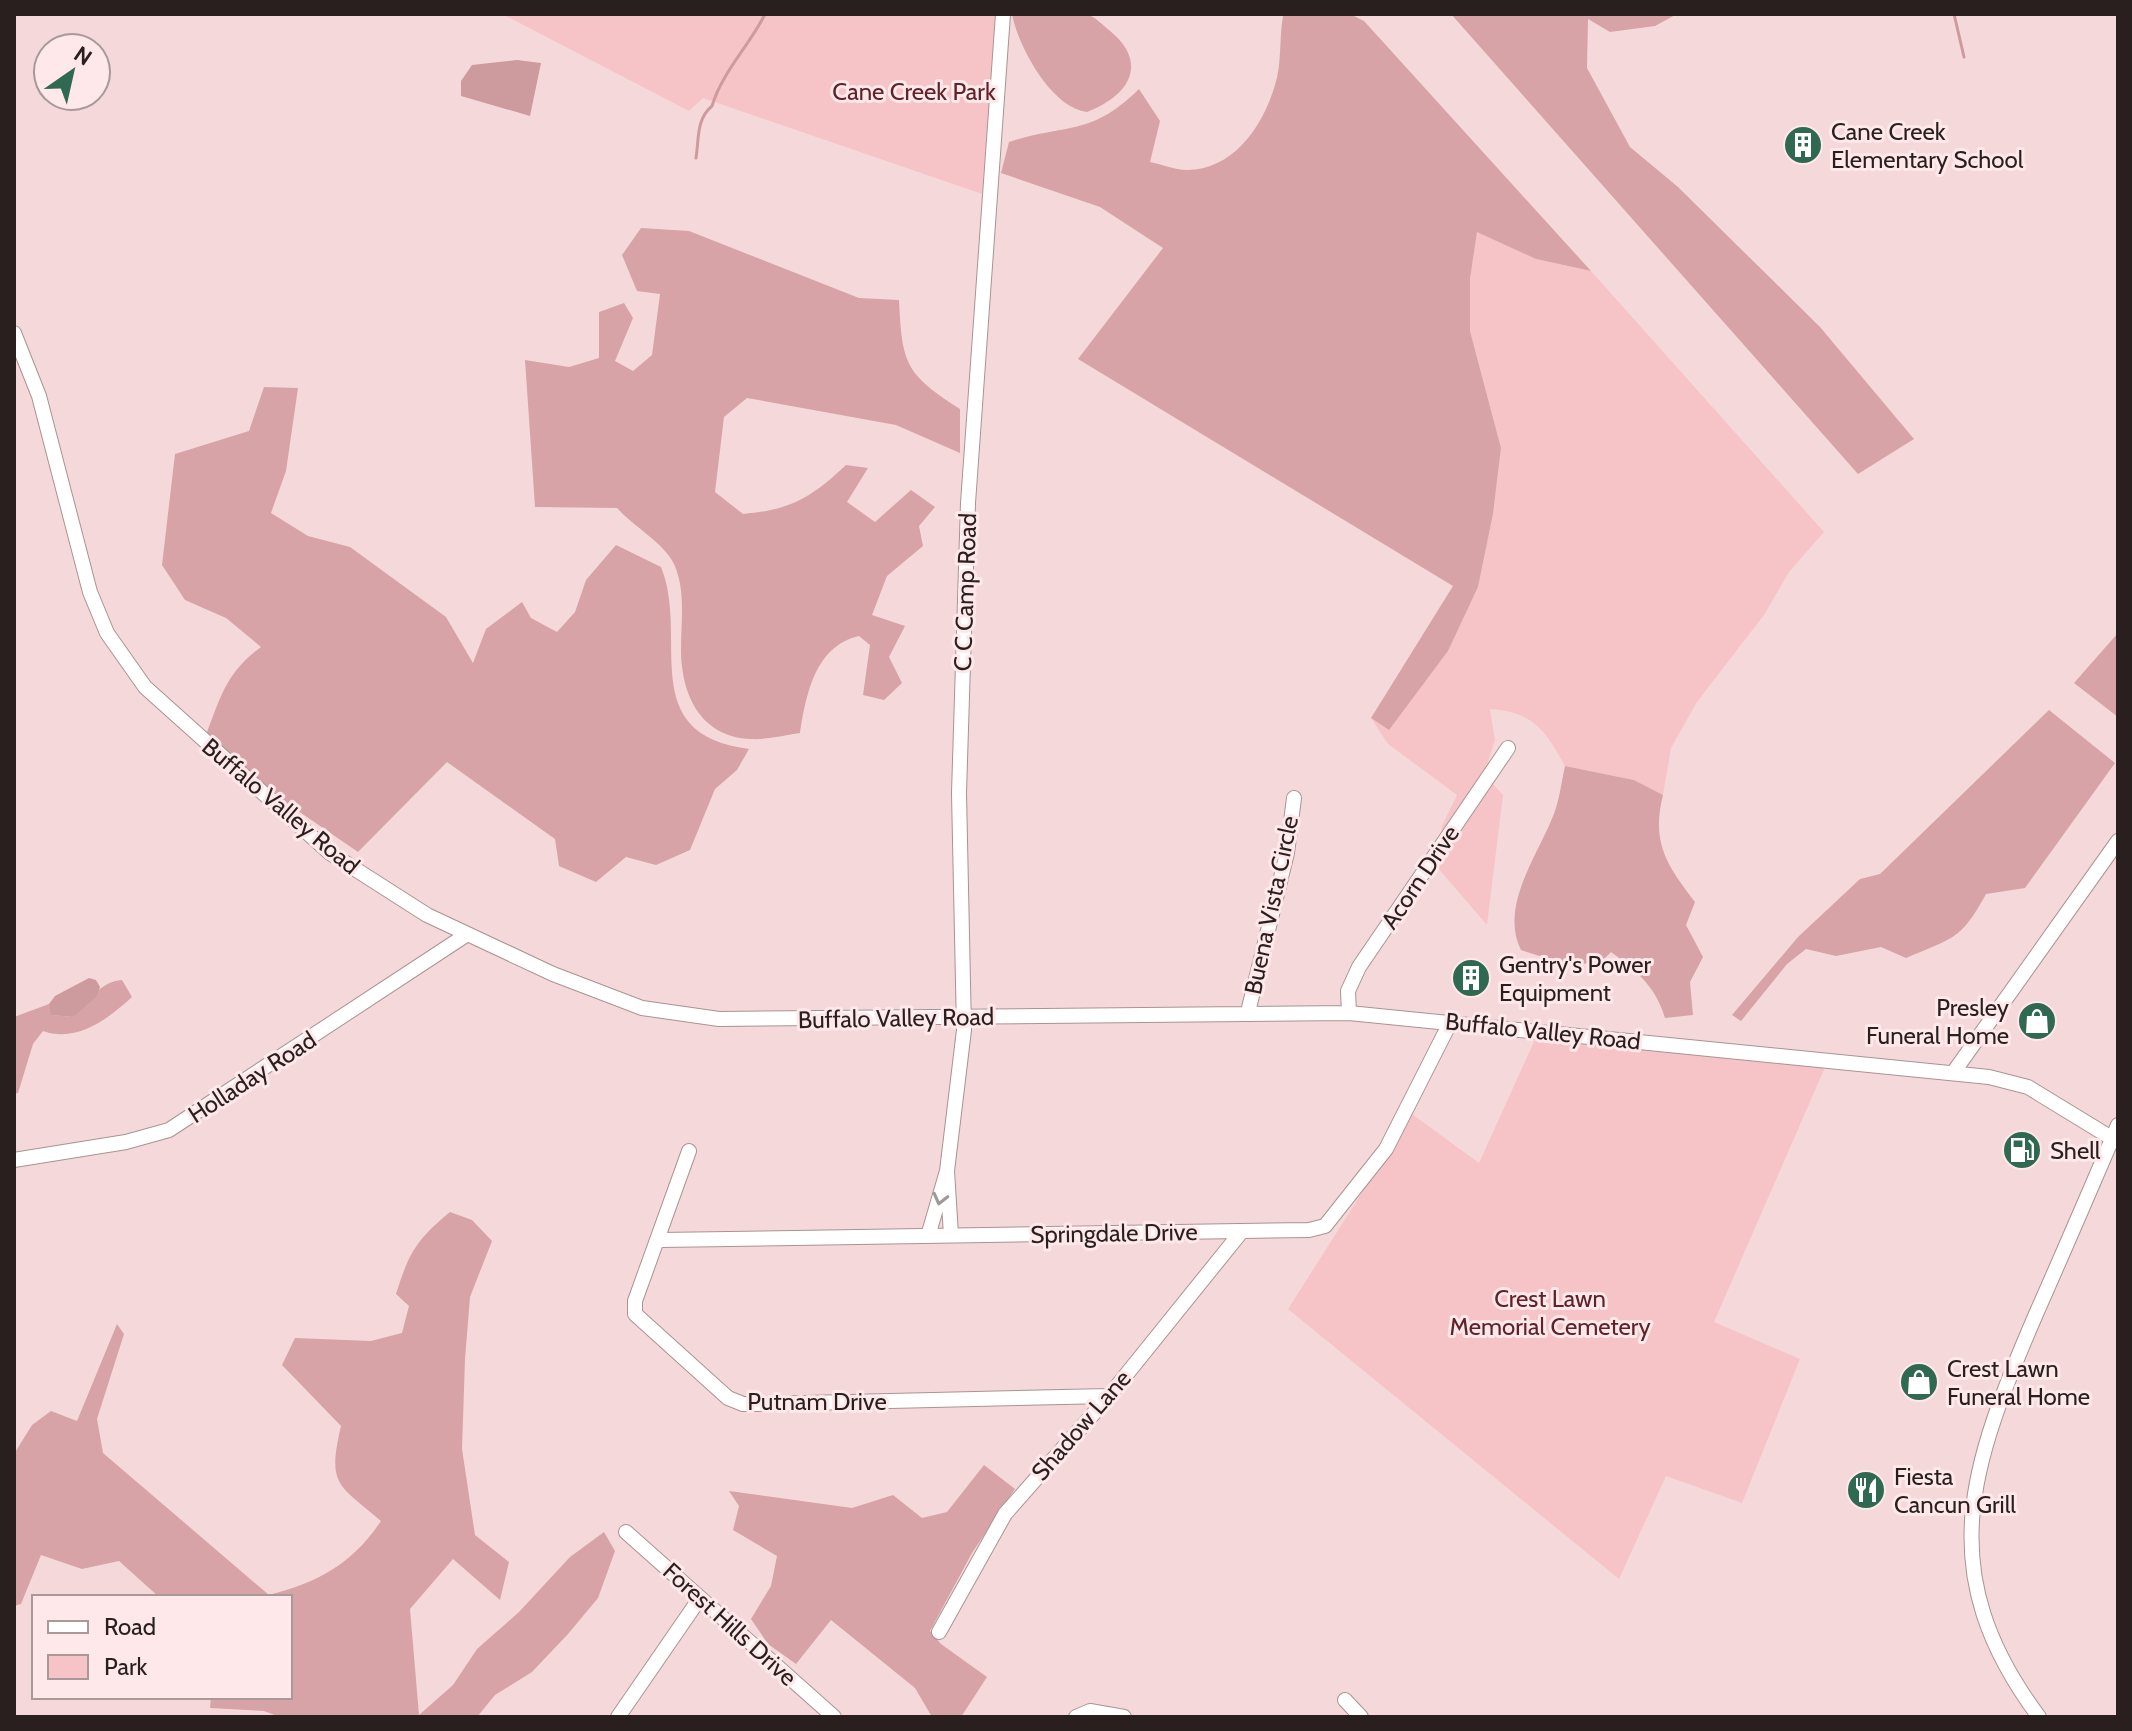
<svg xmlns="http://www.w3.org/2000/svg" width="2132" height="1731" font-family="Cabin,sans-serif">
	<rect width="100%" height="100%" fill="#f5d9da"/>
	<path fill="#f6c4c7" d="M502,14H997L982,194L703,98L689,111Z
		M1477,231L1536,259L1591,271L1824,532L1789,572L1764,615L1697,702L1671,748L1663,795L1634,780L1565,766C1545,730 1533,712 1490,709L1495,740L1484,774L1503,795L1487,925L1436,866L1442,826L1457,795L1388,744L1371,718L1389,729L1448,651L1478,587L1493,514L1501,448L1470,331V279Z
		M1537,1035L1826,1065L1714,1322L1800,1359L1742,1503L1666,1476L1619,1579L1288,1309L1412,1114L1479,1163Z"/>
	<path fill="#d7a3a6" d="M1012,14C1035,14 1067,8 1088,15C1096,17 1102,25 1109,30C1150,63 1129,96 1087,112C1051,108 1018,46 1012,14Z
		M1287,14H1350L1364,21L1591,271L1536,259L1477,232L1470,279V331L1501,448L1493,514L1478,587L1448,651L1389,730L1371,718L1453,586L1078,359L1163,248L1100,207L1001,173L1009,142C1067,123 1090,137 1139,89L1160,121L1150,162C1161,164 1175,170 1187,170C1235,169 1263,125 1275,85C1282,64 1279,38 1283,16Z
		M1451,14H1677L1655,26L1610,32L1588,19L1587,68L1630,147L1678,187L1820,327L1914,439L1858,474Z
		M641,228L689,231L859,298L899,300C902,365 906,374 960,409V453L896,425L747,398L724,417L715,492L743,514C791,510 812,497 846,465L868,468L847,502L875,522L911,490L935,507L919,526L923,546L887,576L872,615L905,626L889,657L902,683L884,700L863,695L870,645L859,636C815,646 806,695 800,733C784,735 767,740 751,739C700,737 681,694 681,649C681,620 686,591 674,564C664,543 633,526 617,508L535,507L525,360L569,367L599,358V312L624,303L633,318L615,361L633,371L652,355L660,294L637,291L622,255Z
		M264,387L298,388L286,471L271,513L308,536L350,547L446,617L473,663L486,629L522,602L531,618L557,632L575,612L586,580L616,545L661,567C690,638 634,734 749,749L737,770L715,789L690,850L656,865L626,857L596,882L559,866L555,839L447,762L358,852L285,802L206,735C221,696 226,673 261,647L226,618L185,600L162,565L175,454L249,431Z
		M2118,633V717L2074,683Z
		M2049,710L2115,763L2025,888L1986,894C1961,940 1953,938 1906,958L1881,947L1836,956L1806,949L1787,964L1741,1021L1732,1015L1798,937L1860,879L1880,874Z
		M1565,766L1634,780L1663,795C1651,843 1667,865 1695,902L1686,925L1703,957L1690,982L1693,1015L1665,1018C1656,987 1637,971 1611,952L1599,964L1561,963L1521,950C1500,908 1535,859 1551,821C1559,804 1561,784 1565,766Z
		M122,980L132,997C108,1019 77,1043 43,1031L33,1044L18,1093L14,1094V1017L49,1004L52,1015L73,1017C87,1002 101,981 122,980Z
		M450,1212L472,1220L492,1241L470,1297L465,1359L462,1449L475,1535L509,1562L500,1600L453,1559L410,1609L419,1715L453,1685L477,1649L519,1612L570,1557L604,1532L615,1551L598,1598L568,1634L532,1672L495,1695L477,1717H280L264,1711L210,1708L211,1697H290V1597H159L119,1561L82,1569L41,1555L21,1604L14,1606V1454L32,1425L51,1411L77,1421L117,1324L124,1334L97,1419L103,1453L269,1595C319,1582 352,1564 381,1521C338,1484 327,1486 341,1426L282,1365L295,1338L371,1341L402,1333L409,1306L396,1294C409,1253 416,1240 450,1212Z
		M984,1465L1015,1489L972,1553L930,1631L941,1644L987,1677L961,1717H932L915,1688L831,1620L796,1664L768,1644L751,1619L771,1586L777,1556L733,1530L739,1506L729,1491L852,1508L893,1495L922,1518L947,1512Z"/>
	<path fill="#cd9a9d" d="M517,60L541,63L530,116L461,96V81L472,65Z
		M89,978L96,980L100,987L96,997L73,1017L51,1015L49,1004L55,996Z"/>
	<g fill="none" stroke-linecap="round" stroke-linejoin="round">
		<path stroke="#cd9a9d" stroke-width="3" d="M1954,14L1964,57
			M696,158C699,140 696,119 712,106C722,72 750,45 765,14"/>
		<g stroke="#ab9293" stroke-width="16">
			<path id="minor" d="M14,333L39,396L90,592L107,633L145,687L330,853L427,915L553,974L642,1008L719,1019L1349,1013L1989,1077L2028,1087L2118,1142
				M1248,1012L1287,853L1294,798
				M1349,1013L1348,991L1359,967L1508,748
				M1953,1073L2118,841
				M689,1151L635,1301V1314L728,1398L743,1404H758L1109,1396
				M14,1160L126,1142L169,1130L466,935
				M947,1171L964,1030L959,793L968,503L1003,14
				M928,1236L947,1171L951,1235
				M660,1240L1309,1230L1325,1226L1386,1149L1451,1021
				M626,1532L834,1717
				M939,1632L1005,1514L1109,1396L1242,1231
				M1345,1700L1361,1717
				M618,1717L700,1598
				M1076,1717L1090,1711L1124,1717
				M2039,1717C1930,1571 1971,1465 2036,1314C2064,1251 2091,1188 2118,1125"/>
		</g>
		<use href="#minor" stroke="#fff" stroke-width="14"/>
	</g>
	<defs><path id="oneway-chevron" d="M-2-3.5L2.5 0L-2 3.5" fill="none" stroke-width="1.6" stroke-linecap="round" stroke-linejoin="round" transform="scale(2)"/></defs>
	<use stroke="#9f9a9a" href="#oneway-chevron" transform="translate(940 1199) rotate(104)"/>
	<defs>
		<g id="building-disc" transform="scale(2)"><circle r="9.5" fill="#306952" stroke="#fee8e9"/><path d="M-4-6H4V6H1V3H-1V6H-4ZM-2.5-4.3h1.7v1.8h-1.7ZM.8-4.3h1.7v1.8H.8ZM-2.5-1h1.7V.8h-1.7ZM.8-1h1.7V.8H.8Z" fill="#fff"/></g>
		<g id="shop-disc" transform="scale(2)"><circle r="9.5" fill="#306952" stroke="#fee8e9"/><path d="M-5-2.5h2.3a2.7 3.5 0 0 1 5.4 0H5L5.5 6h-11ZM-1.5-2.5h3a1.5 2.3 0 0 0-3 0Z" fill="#fff"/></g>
		<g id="fuel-disc" transform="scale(2)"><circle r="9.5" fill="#306952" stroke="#fee8e9"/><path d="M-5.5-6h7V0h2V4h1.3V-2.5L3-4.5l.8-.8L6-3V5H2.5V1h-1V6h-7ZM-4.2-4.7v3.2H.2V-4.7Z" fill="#fff"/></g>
		<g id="restaurant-disc" transform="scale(2)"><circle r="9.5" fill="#306952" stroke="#fee8e9"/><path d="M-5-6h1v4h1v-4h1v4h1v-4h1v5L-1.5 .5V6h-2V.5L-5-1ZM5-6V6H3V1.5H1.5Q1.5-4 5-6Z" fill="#fff"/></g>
	</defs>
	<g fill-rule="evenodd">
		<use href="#building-disc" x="1803" y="145"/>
		<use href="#building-disc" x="1471" y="978"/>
		<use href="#shop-disc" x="2037" y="1021"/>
		<use href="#fuel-disc" x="2022" y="1150"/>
		<use href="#shop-disc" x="1919" y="1382"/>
		<use href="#restaurant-disc" x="1866" y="1490"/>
	</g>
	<g text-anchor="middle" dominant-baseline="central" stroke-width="6" stroke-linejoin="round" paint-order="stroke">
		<g font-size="24" fill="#60212a" stroke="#fee8e9">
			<text x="914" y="91">Cane Creek Park</text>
			<text x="1550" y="1298">Crest Lawn<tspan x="1550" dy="28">Memorial Cemetery</tspan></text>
		</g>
		<g font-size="24" fill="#291f1f" stroke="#fee8e9" text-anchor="start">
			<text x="1831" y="131">Cane Creek<tspan x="1831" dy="28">Elementary School</tspan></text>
			<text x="1499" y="964">Gentry's Power<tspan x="1499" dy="28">Equipment</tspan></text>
			<text x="2009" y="1007" text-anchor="end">Presley<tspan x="2009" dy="28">Funeral Home</tspan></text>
			<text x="2050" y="1150">Shell</text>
			<text x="1947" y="1368">Crest Lawn<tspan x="1947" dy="28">Funeral Home</tspan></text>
			<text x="1894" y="1476">Fiesta<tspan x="1894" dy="28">Cancun Grill</tspan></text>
		</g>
		<g font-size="24" fill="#291f1f" stroke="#fee8e9">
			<text transform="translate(965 592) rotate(-88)">C C Camp Road</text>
			<text transform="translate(281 806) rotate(40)">Buffalo Valley Road</text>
			<text transform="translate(1420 877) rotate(-56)">Acorn Drive</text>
			<text transform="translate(1271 905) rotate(-78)">Buena Vista Circle</text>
			<text transform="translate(896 1018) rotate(-1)">Buffalo Valley Road</text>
			<text transform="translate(1543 1031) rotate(6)">Buffalo Valley Road</text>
			<text transform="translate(252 1077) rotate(-33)">Holladay Road</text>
			<text transform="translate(1114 1233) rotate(-1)">Springdale Drive</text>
			<text x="817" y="1401">Putnam Drive</text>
			<text transform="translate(1081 1425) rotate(-49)">Shadow Lane</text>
			<text transform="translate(730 1624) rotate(42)">Forest Hills Drive</text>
		</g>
	</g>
	<rect width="2132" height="1731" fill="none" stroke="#291f1f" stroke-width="32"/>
	<rect x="32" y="1595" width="260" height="104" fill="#fee8e9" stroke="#a99898" stroke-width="2"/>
	<rect x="48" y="1621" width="40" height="12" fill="#ffffff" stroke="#a99898" stroke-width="2"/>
	<text x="104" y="1635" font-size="24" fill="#291f1f">Road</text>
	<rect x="48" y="1655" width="40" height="24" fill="#f6c4c7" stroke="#a99898" stroke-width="2"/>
	<text x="104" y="1675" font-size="24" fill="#291f1f">Park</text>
	<g transform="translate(72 72) rotate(34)"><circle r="38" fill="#fee8e9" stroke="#a99898" stroke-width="2"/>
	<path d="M0-6L14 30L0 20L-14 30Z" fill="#306952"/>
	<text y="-12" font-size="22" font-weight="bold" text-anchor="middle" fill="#291f1f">N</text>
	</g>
</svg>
